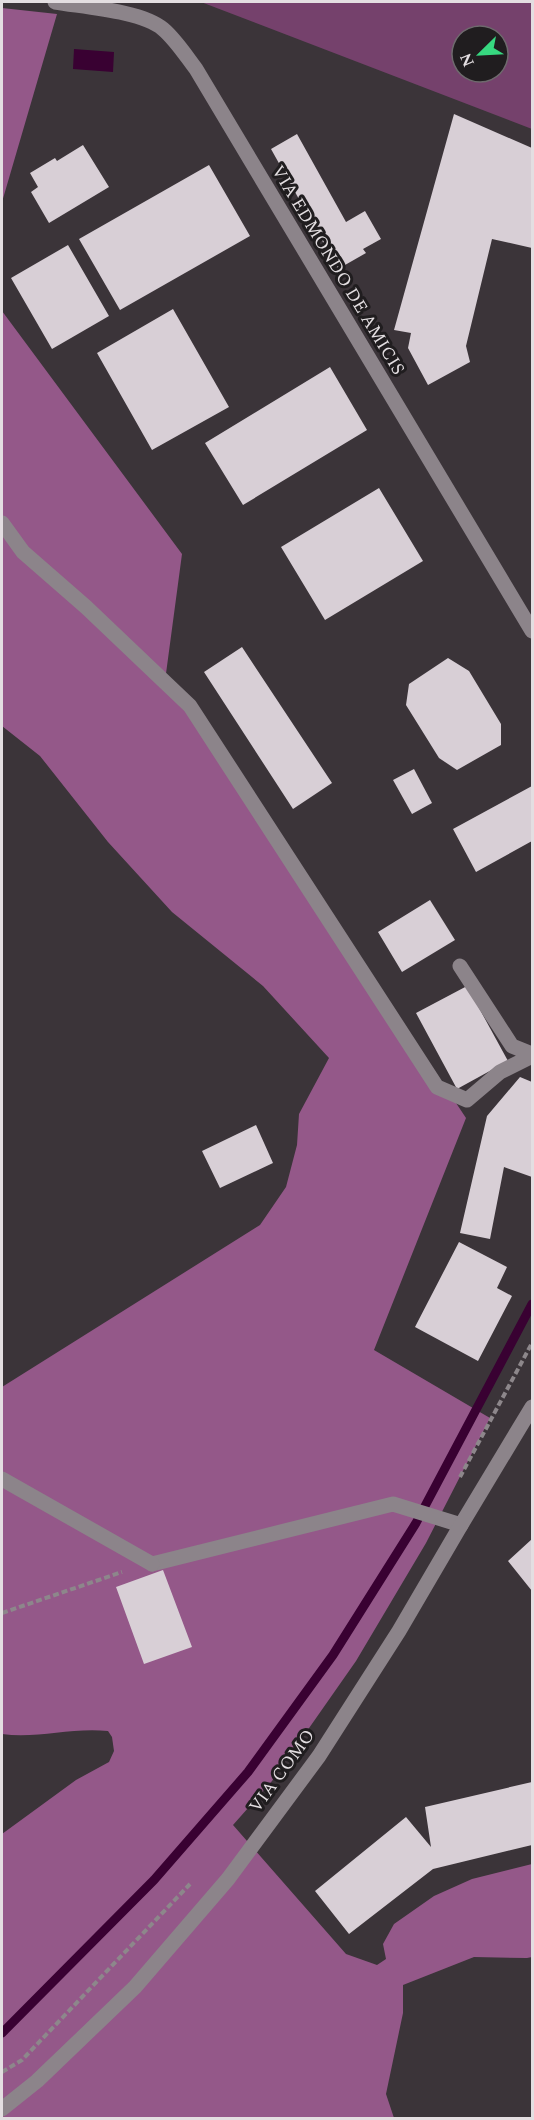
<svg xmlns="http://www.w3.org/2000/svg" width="534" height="2120" font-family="Spectral,serif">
	<rect width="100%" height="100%" fill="#3b3439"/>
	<path fill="#75416c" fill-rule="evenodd" d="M201,2H532V129ZM462,36H498V72H462Z"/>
	<path fill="#945889" d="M2,8L57,14L2,202Z
		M2,311L182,554L165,681L270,823L466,1118L374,1350L490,1418L426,1543L356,1661L272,1781L233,1825L346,1954L377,1965L386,1959L383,1944L394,1924L434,1896L472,1879L532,1864V1957L527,1958L474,1957L403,1985V2013L386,2094L394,2118H2V1834L76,1780L109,1762L114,1751L112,1737L108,1731C72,1727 37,1739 2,1734V1387L260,1225L286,1187L297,1145L299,1114L329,1058L263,986L172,912L108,842L40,756L2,726Z"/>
	<path fill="#390132" d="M74,49L114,52L113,72L73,69Z"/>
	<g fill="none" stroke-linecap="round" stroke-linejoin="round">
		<path stroke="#390132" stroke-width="9" d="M2,2033L154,1880L248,1772L333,1655L416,1523L532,1304"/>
	</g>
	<path fill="#d8cfd6" d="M454,114L532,148V248L492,239L466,346L470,362L428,385L408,348L411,333L394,330Z
		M297,134L346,222L365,211L381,239L363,249L366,253L338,269L271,149Z
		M83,145L109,187L49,223L31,192L38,187L30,173L55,158L57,161Z
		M209,165L250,236L120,310L79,239Z
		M68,245L109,316L52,349L11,278Z
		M173,309L229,407L152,450L97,353Z
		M330,367L367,430L243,505L205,443Z
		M379,488L423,561L325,620L281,547Z
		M242,647L332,783L293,809L204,672Z
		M448,658L469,671L501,724V745L457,770L439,758L406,705L409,684Z
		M414,769L432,803L412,814L393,780Z
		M532,786V841L476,872L453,829Z
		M430,900L455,940L402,972L378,932Z
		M467,986L508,1061L457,1089L416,1013Z
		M520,1077L532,1082V1177L504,1167L490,1239L460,1233L487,1116Z
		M256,1125L273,1163L220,1188L202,1151Z
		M459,1242L507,1267L497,1288L512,1296L478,1361L415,1327Z
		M532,1539V1591L508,1561Z
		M163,1570L192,1647L144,1664L116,1587Z
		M532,1782V1845L433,1869L349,1934L315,1891L406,1817L431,1847L425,1807Z"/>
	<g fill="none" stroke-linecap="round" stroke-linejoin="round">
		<path stroke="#8d878b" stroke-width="4" stroke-dasharray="6 3" stroke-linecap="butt" d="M460,1477L532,1343
			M2,1613L122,1572
			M2,2072L22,2060L190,1884"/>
		<path stroke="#8c848a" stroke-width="15" d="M152,1564L393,1504L461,1525"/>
		<path stroke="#8c848a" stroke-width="15" d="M55,2C84,7 142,11 163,29C176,40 186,56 196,69L532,631
			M2,523L23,552L86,607L190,706L437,1087L467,1100L500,1072L532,1056
			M460,966L512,1046L532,1054
			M2,1479L152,1564"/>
		<path stroke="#8c848a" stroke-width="15" d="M2,2109L37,2081L135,1987L228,1879L319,1756L399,1631L461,1525L532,1407"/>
	</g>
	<g text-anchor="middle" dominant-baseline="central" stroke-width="6" stroke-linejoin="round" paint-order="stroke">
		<g font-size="18" fill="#e3dee1" stroke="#201d1f">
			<text transform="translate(338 270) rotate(59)">VIA EDMONDO DE AMICIS</text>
			<text transform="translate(282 1771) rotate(-54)">VIA COMO</text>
		</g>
	</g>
	<rect width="534" height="2120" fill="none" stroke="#e3dee1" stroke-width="6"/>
	<g transform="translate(480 54) rotate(246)"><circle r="28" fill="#201d1f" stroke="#6e6a6d" stroke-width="1.5"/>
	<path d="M0-4.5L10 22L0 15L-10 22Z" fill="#37d880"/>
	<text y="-9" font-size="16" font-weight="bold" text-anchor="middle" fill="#e3dee1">N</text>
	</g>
</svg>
